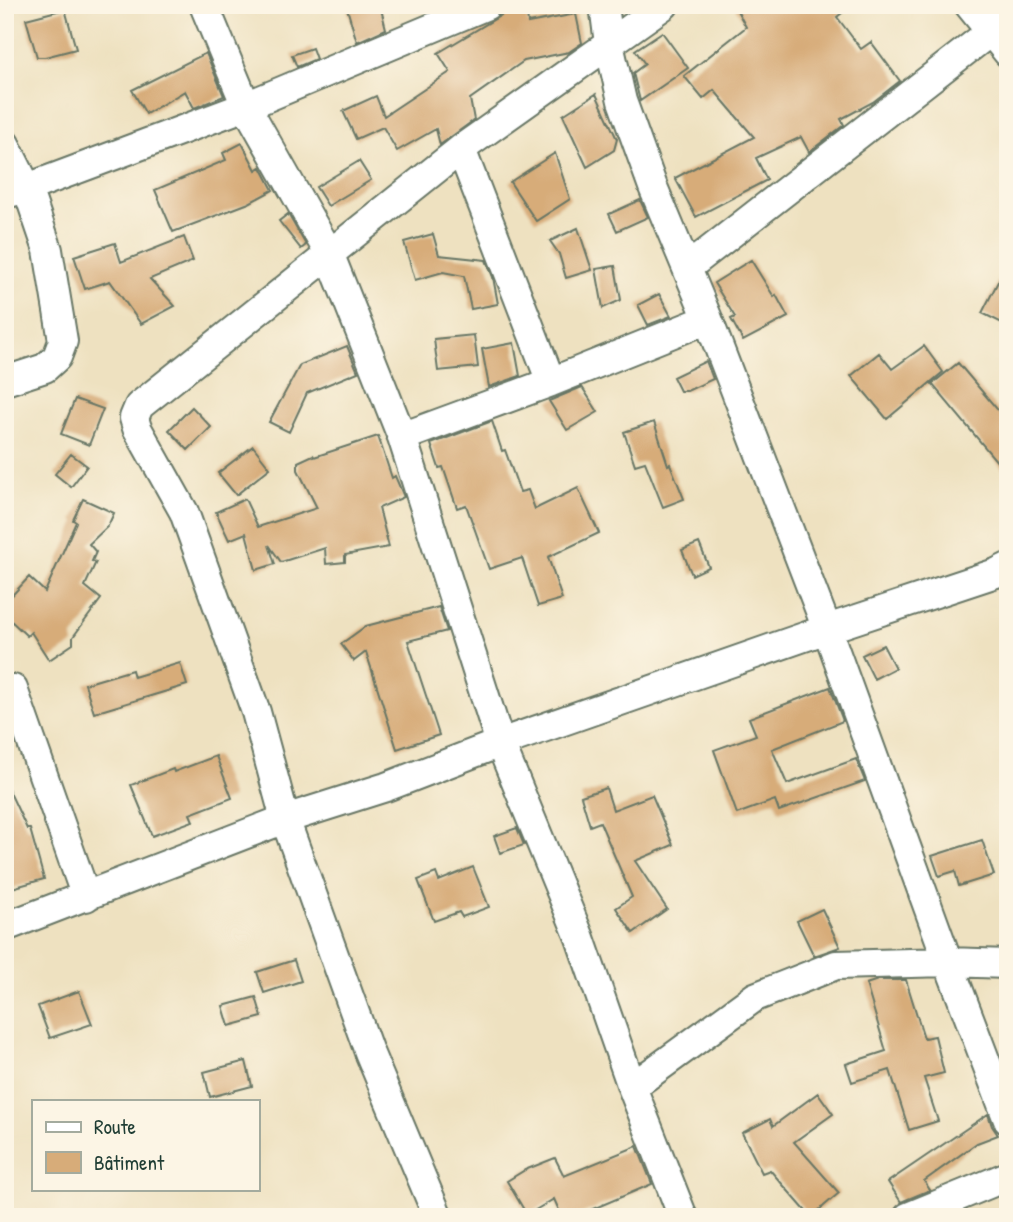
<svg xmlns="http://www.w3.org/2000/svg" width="1013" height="1222" font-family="'Patrick Hand',sans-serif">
	<rect width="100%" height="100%" fill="#fcf5e5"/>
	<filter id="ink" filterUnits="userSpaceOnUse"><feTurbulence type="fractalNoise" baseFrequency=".0143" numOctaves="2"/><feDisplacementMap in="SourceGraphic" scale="14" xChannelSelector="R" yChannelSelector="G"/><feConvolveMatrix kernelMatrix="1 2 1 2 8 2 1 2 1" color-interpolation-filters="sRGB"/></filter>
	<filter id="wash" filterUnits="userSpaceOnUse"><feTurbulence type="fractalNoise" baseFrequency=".00686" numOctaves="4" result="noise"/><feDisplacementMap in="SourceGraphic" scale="28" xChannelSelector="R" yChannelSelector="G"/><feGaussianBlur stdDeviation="1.57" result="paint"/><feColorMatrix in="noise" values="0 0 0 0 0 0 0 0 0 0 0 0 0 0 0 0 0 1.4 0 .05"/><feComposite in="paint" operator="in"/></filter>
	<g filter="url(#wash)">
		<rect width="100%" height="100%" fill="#eee1c0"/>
		<g id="blocks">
			<path fill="#d7ac79" d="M346,5H380L386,29L357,42Z
				M518,5H526L528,23L576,14L582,43L569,52L524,61L470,99L474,120L440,145L436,129L397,151L383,127L356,139L343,111L376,96L384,116L450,72L438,53Z
				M734,5H852L837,17L861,49L871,42L900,81L873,102L841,119L844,125L809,152L801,137L756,158L767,180L696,217L675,178L754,137L714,90L703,99L684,76L746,27Z
				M65,9L76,49L45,57H37L26,19Z
				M662,32L688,68L640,101L633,73L645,64L635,50Z
				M312,48L316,59L297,67L292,55Z
				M206,53L224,96L194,108L185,91L146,114L132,90Z
				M596,94L617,139L614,150L587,167L563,115Z
				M242,143L256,170L261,167L273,190L249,203L173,232L155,190L226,160L223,153Z
				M555,153L570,199L536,221L510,182Z
				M359,161L371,180L328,206L316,187Z
				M640,200L648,217L617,231L609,214Z
				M288,214L306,245L301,249L279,221Z
				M578,228L592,270L566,278L559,254L550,241Z
				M433,234L439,255L486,260L493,277L498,304L471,309L464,276L443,272L415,280L404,242Z
				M184,237L193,261L150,279L175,306L141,324L110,281L85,289L74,256L115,243L121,262Z
				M751,260L774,297L776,295L788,317L743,341L731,319L735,317L714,283Z
				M1008,262V326L982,313Z
				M615,266L621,300L603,308L596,269Z
				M659,294L671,316L648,325L638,305Z
				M474,335L478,367L438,371L434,339Z
				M514,343L520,376L489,387L482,349Z
				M347,346L358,372L307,393L289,432L269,422L300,365Z
				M924,346L943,372L887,419L851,376L879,353L892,369Z
				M706,361L713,379L687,391H680L673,377Z
				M958,363L1008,422V475L932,384Z
				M582,387L598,412L567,430L549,401Z
				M75,399L103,409L89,445L61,434Z
				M192,407L211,427L188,450L169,430Z
				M492,421L502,451L505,450L520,492L528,490L535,509L578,488L599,533L548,557L562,599L538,606L522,558L489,569L466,505L457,508L443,467L439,468L431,444Z
				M654,422L668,465L670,464L684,499L663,507L645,462L635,465L624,432Z
				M378,436L392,478L395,476L404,497L379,508L389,547L345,555V562L326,564L325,548L281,562L269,545L275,564L256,570L246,533L229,540L216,512L245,499L258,527L317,508L298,470V462L313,455L314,457Z
				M253,446L270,468L236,495L218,473Z
				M71,454L87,466L71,487L55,474Z
				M83,499L114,513L108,526L89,544L96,552L92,561L96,562L85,586L101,599L73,637V644L49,660L31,632L27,636L5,615V603L29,577L45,592L76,522L73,520Z
				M699,543L709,567L692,575L682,550Z
				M439,607L447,631L408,641L439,735L397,749L366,652L354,661L341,644L366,626Z
				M883,645L895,668L874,679L862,655Z
				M180,663L187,685L94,713L85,684L132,670L134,677Z
				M830,687L843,721L772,749L787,784L856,759L865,781L779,811L775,800L737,814L714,750L756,735L749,718Z
				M216,756L232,798L190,814L193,821L152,836L131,785L173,769L174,772Z
				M5,782L27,829H30L44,879L5,890Z
				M606,788L613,810L652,795L673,845L635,861L667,909L633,933L616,908L632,897L600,822L590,826L581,796Z
				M517,828L524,845L500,853L494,836Z
				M982,840L994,875L959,886L955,871L939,876L932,856Z
				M473,867L489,907L462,917L459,912L434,921L418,880L436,873L439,881Z
				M822,909L840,947L814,956L797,921Z
				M294,960L301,981L264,993L257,972Z
				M878,980H906L924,1038L935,1036L944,1073L924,1078L938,1121L909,1130L890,1070L852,1082L846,1064L886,1051L866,984Z
				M79,991L92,1024L50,1038L38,1006Z
				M256,997L262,1017L229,1026L223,1006Z
				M246,1061L252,1086L210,1097L204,1072Z
				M818,1093L833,1114L794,1142L839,1193L811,1217L770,1170L762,1173L742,1133L770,1119L773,1126Z
				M988,1114L992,1126L998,1135L977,1143L924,1181L930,1190L901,1202L888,1182Z
				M637,1146L652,1184L574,1217H562L554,1199L527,1215L507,1181L525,1170L555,1158L564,1176Z"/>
		</g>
	</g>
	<g filter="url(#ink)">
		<use href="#blocks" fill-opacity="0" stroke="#677665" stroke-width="2"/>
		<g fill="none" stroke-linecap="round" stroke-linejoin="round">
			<g stroke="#677665" stroke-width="32">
				<path id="minor" d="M204,5L246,106L329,253L402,437L500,743L580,938L632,1087L683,1217
					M604,5L609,44L622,101L653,187L708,319L827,629L948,962L1008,1120
					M969,5L1008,53
					M5,144L27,188L48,250L63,341L57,357L45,368L5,381
					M461,149L551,382
					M5,194L27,188L246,106L487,5
					M687,268L1008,18
					M402,437L551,382L708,319
					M13,689L86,897
					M5,927L285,819L386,787L500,743L827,629L996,573L1008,567
					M632,1087L755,997L836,965L948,962L1008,964
					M438,1217L369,1052L285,819L256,712L184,512L137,428L134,418L139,406L461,149L664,5
					M908,1217L1008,1176"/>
			</g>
			<use href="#minor" stroke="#fff" stroke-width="28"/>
		</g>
	</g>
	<rect width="1013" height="1222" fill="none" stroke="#fcf5e5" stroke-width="28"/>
	<rect x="32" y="1100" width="228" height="91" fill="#fcf5e5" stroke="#a4ab9e" stroke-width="2"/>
	<rect x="46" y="1122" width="35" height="10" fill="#ffffff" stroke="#a4ab9e" stroke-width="2"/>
	<text x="94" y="1134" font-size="21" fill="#1f3d34">Route</text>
	<rect x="46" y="1152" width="35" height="21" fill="#d7ac79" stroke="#a4ab9e" stroke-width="2"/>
	<text x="94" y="1170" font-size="21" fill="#1f3d34">Bâtiment</text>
</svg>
